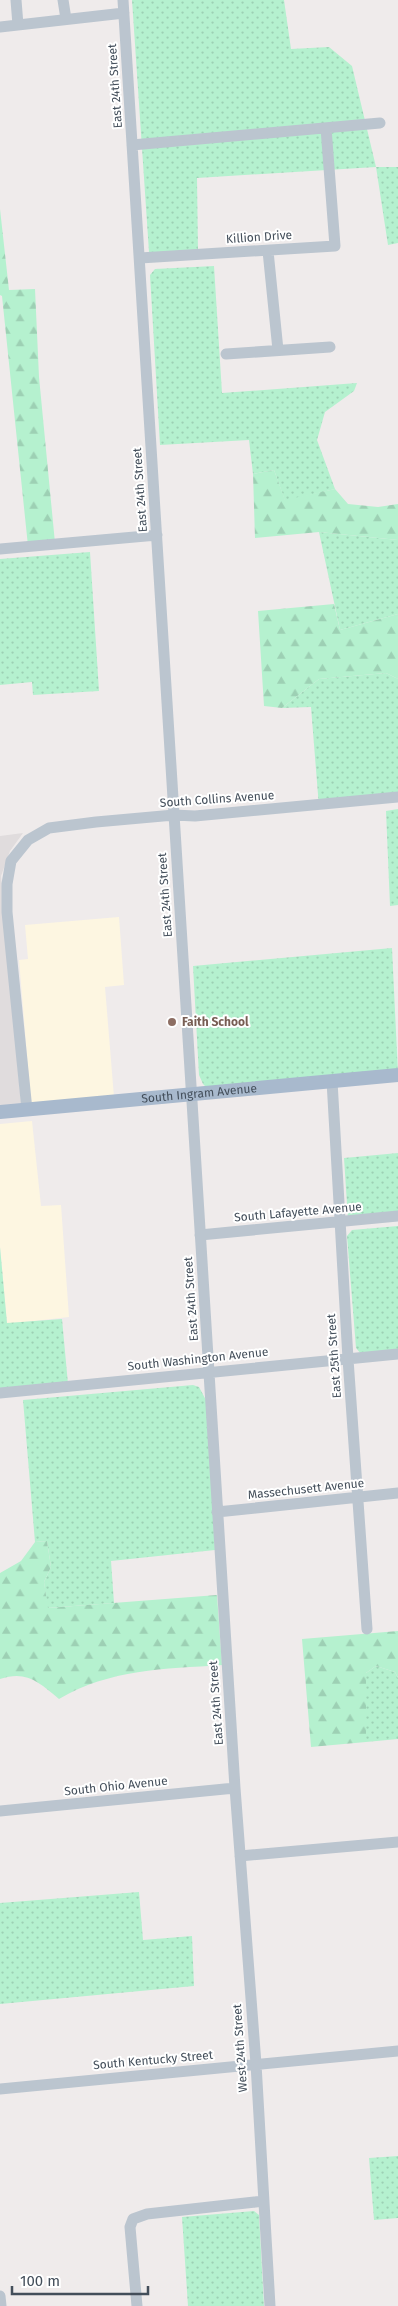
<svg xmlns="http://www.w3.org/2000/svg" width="398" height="2306" font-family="'Fira Sans',sans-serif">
	<defs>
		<pattern id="grass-dots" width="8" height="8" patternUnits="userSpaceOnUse" patternTransform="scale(1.25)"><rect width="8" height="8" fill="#b5f1cf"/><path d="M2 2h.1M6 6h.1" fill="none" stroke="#9dd0b4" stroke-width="1.8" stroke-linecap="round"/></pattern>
		<pattern id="forest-firs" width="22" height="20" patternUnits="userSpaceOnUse" patternTransform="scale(1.25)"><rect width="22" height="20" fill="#b5f1cf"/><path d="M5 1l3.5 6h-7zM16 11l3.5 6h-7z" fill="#9dd0b4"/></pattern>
	</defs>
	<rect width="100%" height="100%" fill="#efebeb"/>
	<path fill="#fdf6e1" d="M119,917L124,985L105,987L114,1097L31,1104L19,960L28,959L25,925Z
		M32,1121L41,1206L61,1205L69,1317L7,1324L0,1247V1124Z"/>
	<path fill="#e0dcdd" d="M23,833L10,851L1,876L21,1104L0,1106V836Z"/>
	<path fill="url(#grass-dots)" d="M132,0H284L291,49L329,47L352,66L376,167H398V243L388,245L376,167L197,178L198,253L149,252Z
		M214,266L222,393L357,383L354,391L325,412L317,440L335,489L285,501L274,470L253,474L249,440L160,445L150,275L155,269Z
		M319,532L398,540V614L340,630Z
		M90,552L99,691L33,695L32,682L0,685V559Z
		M386,673L398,679V799L319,807L311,707L282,708L319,679Z
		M398,809V905L390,906L386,811Z
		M392,948L398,1074L209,1090L203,1084L199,1075L193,966Z
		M398,1153V1215L348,1219L344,1158Z
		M398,1226V1351L361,1354L356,1348L347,1236L352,1230Z
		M0,1247L7,1323L62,1319L68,1384L0,1391Z
		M193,1385L199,1387L207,1402L215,1550L111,1561L114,1603L47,1608L44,1582L51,1567L47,1541L35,1542L23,1400Z
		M376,1666L395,1672L398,1678V1739L366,1742V1673Z
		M139,1892L143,1940L192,1936L194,1986L0,2004V1903Z
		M398,2156V2218L374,2220L369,2158Z
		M254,2211L259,2215L264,2306H188L182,2217Z"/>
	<path fill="url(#forest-firs)" d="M0,209L9,290L35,289L39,377L55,543L28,546L2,296L0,295Z
		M274,470L285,500L335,489L348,504L378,507L398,504V540L319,532L255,538L253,474Z
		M334,604L340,630L398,614V679L386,673L319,679L282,708L264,706L258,611Z
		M47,1541L51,1567L44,1582L48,1608L217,1595L222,1665C164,1669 110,1669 59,1699C39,1682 26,1670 0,1679V1573L21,1561L35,1542Z
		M398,1631V1678L395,1672L376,1666L366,1673V1742L311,1747L302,1639Z"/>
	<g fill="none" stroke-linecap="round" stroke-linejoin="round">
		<path stroke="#bbc5cf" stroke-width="11" d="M16,0L18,25
			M63,0L66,19
			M123,0L235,1788L256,2064L270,2306
			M0,27L124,13
			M132,145L380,123
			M268,251L278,350
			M140,258L335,246L326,128
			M226,354L330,347
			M0,549L157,535
			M332,1081L348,1359L367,1629
			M27,1110L7,912V884L11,861L28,840L49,828L96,822L174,815L195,816L398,797
			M200,1235L398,1216
			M0,1393L398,1354
			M217,1512L398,1493
			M0,1811L235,1788
			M240,1856L398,1842
			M0,2089L398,2051
			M0,2296L1,2306
			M137,2306L130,2227L133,2219L147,2214L264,2201"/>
		<path stroke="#a8b9cd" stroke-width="14" id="s1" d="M0,1112L398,1075"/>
	</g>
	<circle fill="#8d6e63" stroke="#fff" stroke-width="2" cx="172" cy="1022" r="5"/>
	<g text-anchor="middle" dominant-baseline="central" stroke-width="4" stroke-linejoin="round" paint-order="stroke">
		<g font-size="12" fill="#434e5a" stroke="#fff">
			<text transform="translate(115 86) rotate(-94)">East 24th Street</text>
			<text transform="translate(259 237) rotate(-4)">Killion Drive</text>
			<text transform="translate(140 490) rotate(-94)">East 24th Street</text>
			<text transform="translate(217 799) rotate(-4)">South Collins Avenue</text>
			<text transform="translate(165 895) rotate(-94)">East 24th Street</text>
			<text stroke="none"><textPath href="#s1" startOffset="200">South Ingram Avenue</textPath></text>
			<text transform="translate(298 1212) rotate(-5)">South Lafayette Avenue</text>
			<text transform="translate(191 1299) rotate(-94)">East 24th Street</text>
			<text transform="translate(334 1356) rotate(-94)">East 25th Street</text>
			<text transform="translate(198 1359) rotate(-6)">South Washington Avenue</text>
			<text transform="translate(306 1489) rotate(-6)">Massechusett Avenue</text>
			<text transform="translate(216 1703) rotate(-94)">East 24th Street</text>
			<text transform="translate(116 1786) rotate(-6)">South Ohio Avenue</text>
			<text transform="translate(240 2048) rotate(-94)">West 24th Street</text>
			<text transform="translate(153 2060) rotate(-5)">South Kentucky Street</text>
		</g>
		<g font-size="12" font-weight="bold" fill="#785e54" stroke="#fff" text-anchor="start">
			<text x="182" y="1022">Faith School</text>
		</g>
	</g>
	<path d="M12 2286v8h136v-8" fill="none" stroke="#434e5a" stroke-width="2.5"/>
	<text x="20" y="2286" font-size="15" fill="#434e5a" stroke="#ffffff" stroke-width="4" paint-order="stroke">100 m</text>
</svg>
